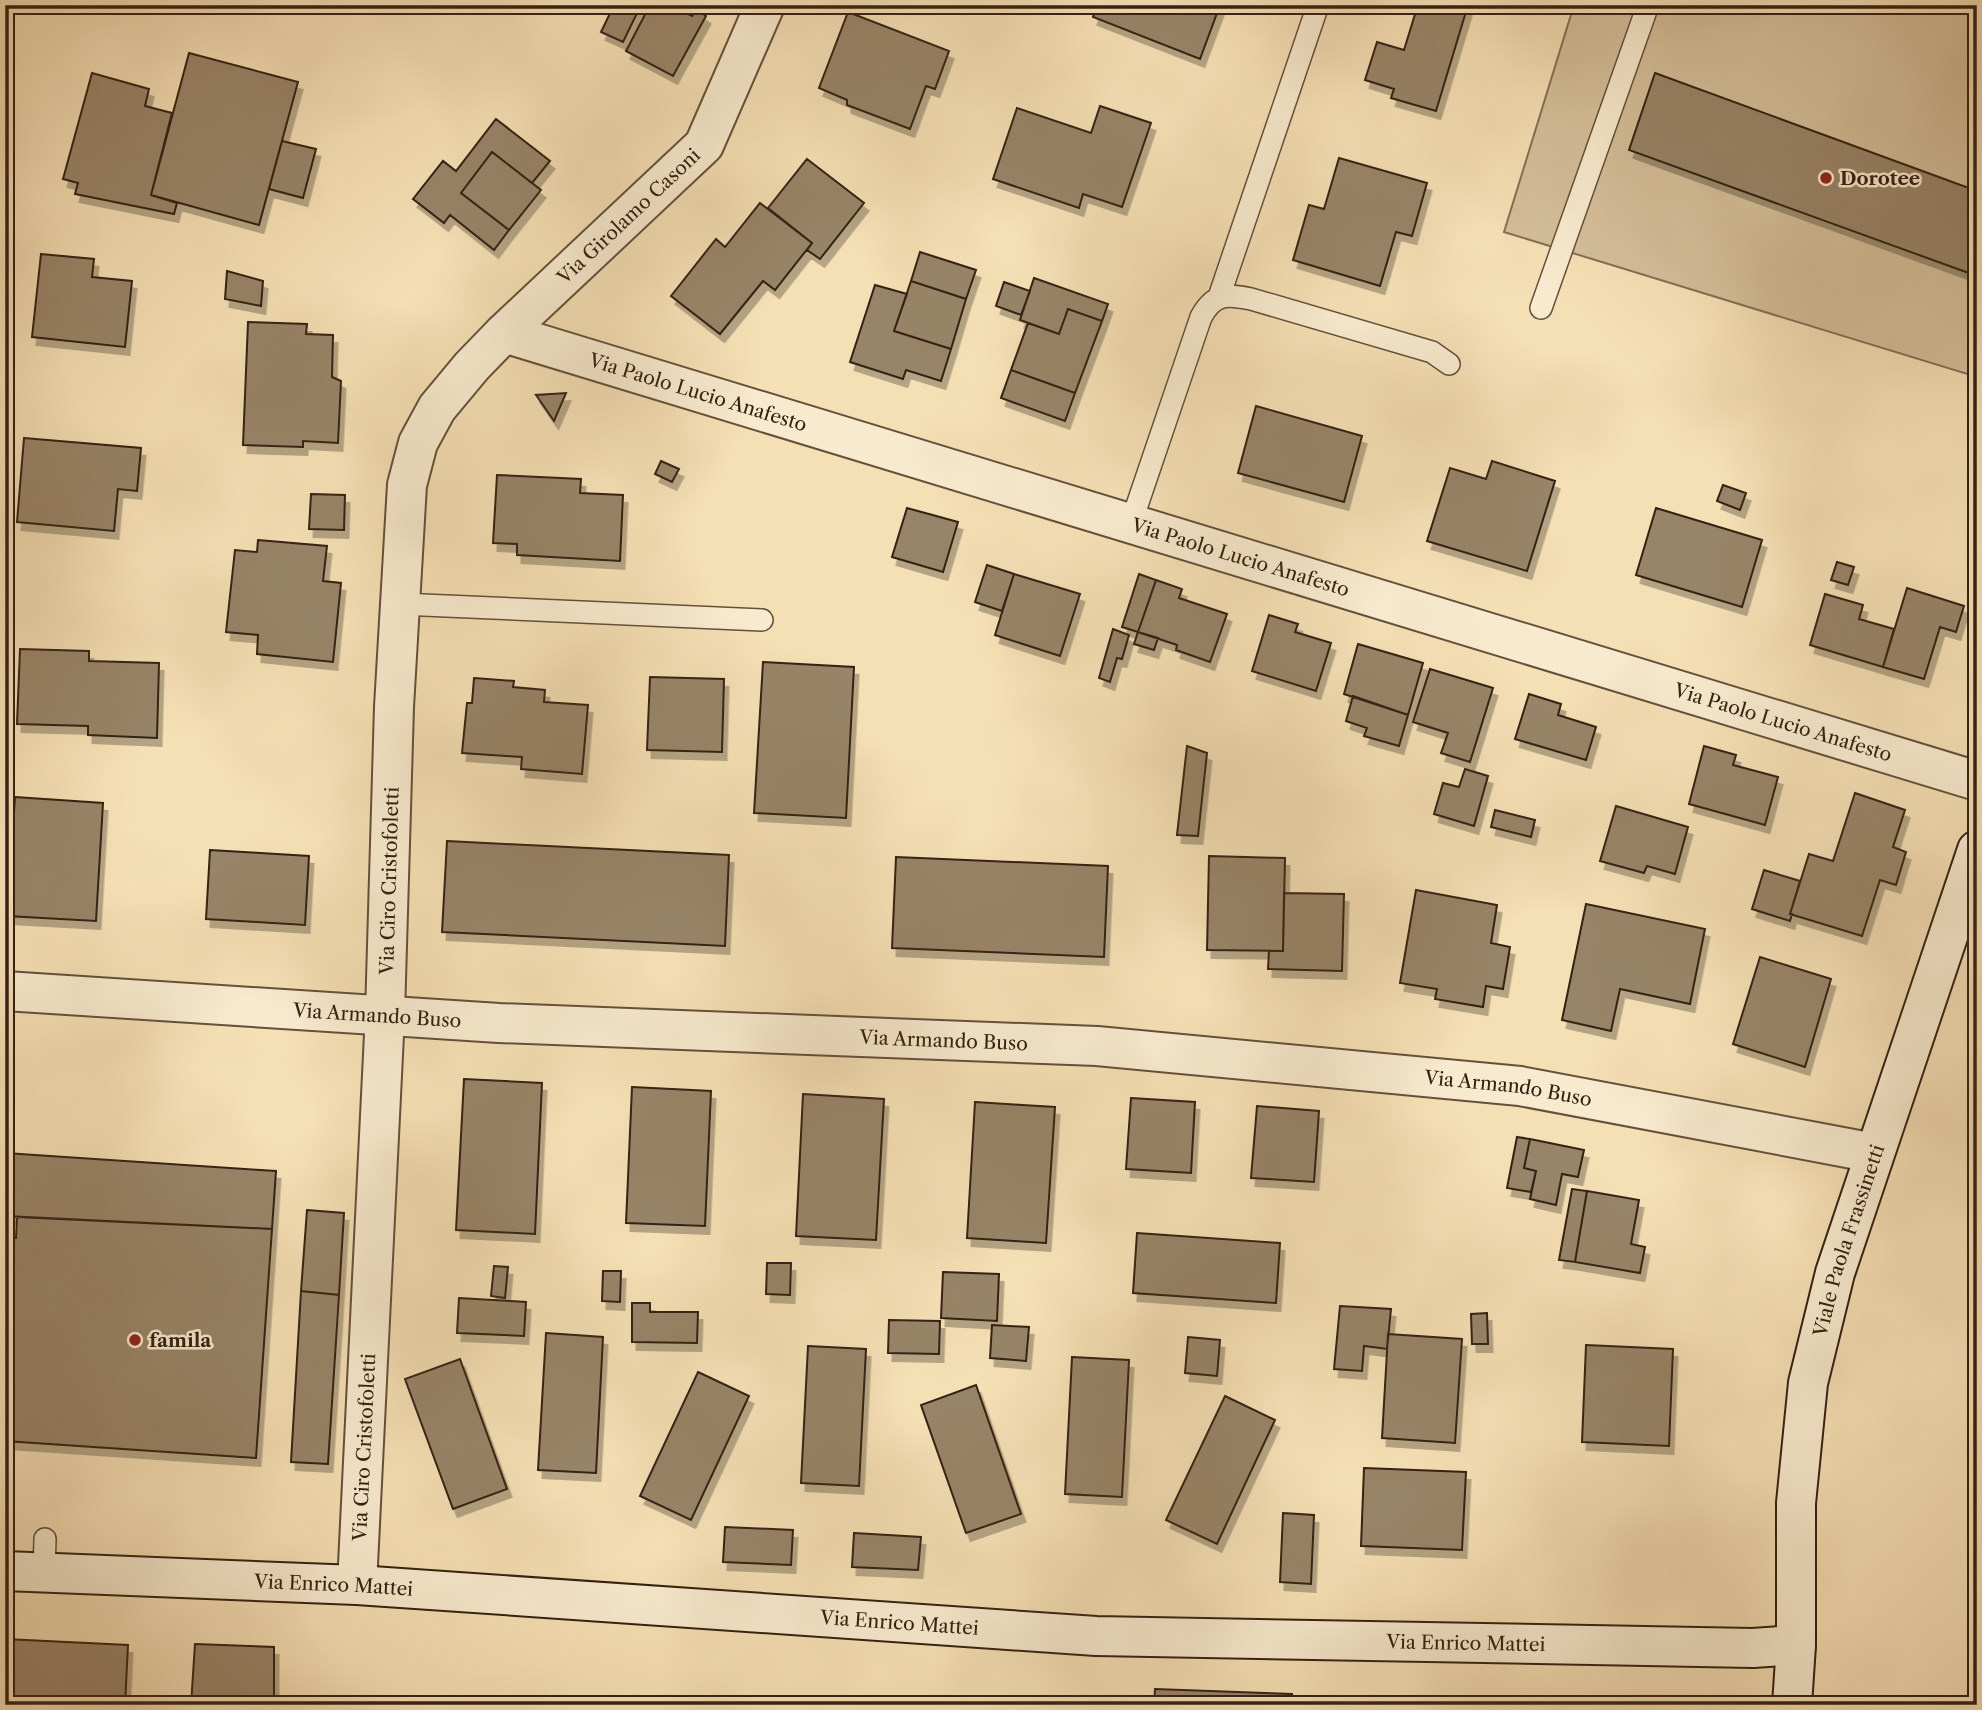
<svg xmlns="http://www.w3.org/2000/svg" width="1982" height="1710" font-family="'Libre Caslon Text',serif">
	<defs>
		<filter id="shadow"><feDropShadow dx="4.5" dy="8" stdDeviation="0" flood-color="#0004"/></filter>
	</defs>
	<rect width="100%" height="100%" fill="#f5dfb4"/>
	<filter id="stains"><feTurbulence type="fractalNoise" baseFrequency=".00286" numOctaves="4"/><feColorMatrix values="0 0 0 0 .2 0 0 0 0 .09 0 0 0 0 .02 0 0 0 .5 -.17"/></filter>
	<radialGradient id="worn" r=".72"><stop offset=".6" stop-color="#630" stop-opacity="0"/><stop offset="1" stop-color="#630" stop-opacity=".3"/></radialGradient>
	<path fill="#d4bf99" stroke="#847056" stroke-width="2" d="M1574,5H1977V377L1504,232Z"/>
	<path fill="#988467" stroke="#342113" stroke-width="2" filter="url(#shadow)" d="M614,5H641L623,42L601,32Z
		M650,5H670L692,16L696,9L706,16L673,76L626,51Z
		M670,5H698L692,16Z
		M1097,5H1220L1200,59L1093,17Z
		M1429,5H1468L1436,111L1391,98L1394,89L1365,80L1377,42L1404,50L1416,11L1426,14Z
		M848,12L949,51L935,89L926,86L910,129L847,105V100L819,88Z
		M189,53L298,82L259,225L151,195Z
		M92,73L149,89L145,106L172,113L151,195L177,203L174,214L75,194L78,183L63,179Z
		M1655,73L1977,191V276L1629,150Z
		M1100,106L1151,123L1122,207L1083,194L1079,208L993,179L1017,108L1091,133Z
		M496,119L550,161L532,183L492,152L461,193L509,230L494,250L450,215L444,223L413,199L443,161L456,171Z
		M282,141L316,149L303,198L269,189Z
		M492,152L541,190L509,230L461,193Z
		M1339,158L1427,183L1412,236L1396,232L1380,286L1293,260L1309,205L1324,209Z
		M807,159L864,203L820,259L807,250L812,243L768,208Z
		M760,203L812,243L775,290L763,281L720,334L671,296L716,239L725,247Z
		M920,252L976,270L966,299L911,281Z
		M41,254L94,259L92,277L132,281L125,347L32,337Z
		M227,271L263,281L261,306L225,299Z
		M1034,278L1108,304L1102,321L1068,309L1059,334L1020,320Z
		M911,281L966,299L951,349L894,331Z
		M1004,282L1030,291L1021,315L996,306Z
		M875,285L907,294L894,331L951,349L941,381L906,370L903,379L850,362Z
		M1068,309L1102,321L1075,393L1011,370L1028,323L1059,334Z
		M248,322L307,324L306,334L333,335L332,377L341,381L338,443L303,441V447L243,445Z
		M1011,370L1075,393L1065,421L1001,398Z
		M566,393L554,421L536,395Z
		M1256,406L1362,436L1344,502L1238,473Z
		M24,438L141,448L137,491L118,489L114,531L17,522Z
		M661,461L679,469L672,482L655,474Z
		M1492,461L1555,481L1527,571L1427,541L1450,468L1486,479Z
		M497,475L581,479L580,493L623,495L620,561L517,555V544L493,543Z
		M1723,485L1746,493L1740,510L1717,501Z
		M311,494L345,495L344,530L309,529Z
		M907,508L958,522L943,572L892,557Z
		M1656,508L1762,540L1742,607L1636,575Z
		M258,540L327,546L323,581L341,583L333,662L257,654L258,635L226,632L235,550L257,552Z
		M1837,562L1854,567L1848,585L1831,580Z
		M987,565L1014,574L1002,611L975,602Z
		M1014,574L1080,594L1060,656L995,635Z
		M1139,574L1156,580L1138,632L1122,627Z
		M1156,580L1182,589L1179,598L1227,614L1210,662L1176,650L1177,645L1138,632Z
		M1907,588L1964,606L1956,632L1940,627L1924,679L1883,667Z
		M1825,594L1863,605L1859,619L1894,629L1883,667L1810,645Z
		M1269,615L1298,624L1295,632L1331,643L1316,691L1252,671Z
		M1113,629L1129,635L1122,659L1117,658L1110,682L1099,678Z
		M1138,632L1158,638L1154,650L1134,644Z
		M1358,644L1423,663L1408,715L1344,694Z
		M20,649L89,651V661L159,663L157,738L88,735V726L17,724Z
		M763,662L854,667L846,818L754,813Z
		M1430,669L1493,688L1470,762L1441,753L1448,733L1413,722Z
		M650,677L724,679L722,752L647,750Z
		M474,678L514,681L513,687L545,690L544,702L588,705L582,774L521,769L522,757L462,753L467,703H472Z
		M1529,694L1561,704L1558,715L1596,727L1586,760L1515,739Z
		M1353,696L1408,715L1399,746L1364,736L1367,728L1346,721Z
		M1187,746L1207,753L1198,836L1177,835Z
		M1704,746L1736,755L1733,765L1778,777L1765,825L1689,804Z
		M1465,769L1488,776L1474,826L1434,814L1443,783L1459,787Z
		M1855,793L1905,810L1893,847L1906,852L1896,885L1880,880L1862,936L1790,914L1809,854L1833,861Z
		M15,797L103,803L96,921L7,916Z
		M1616,806L1688,827L1675,874L1647,866L1644,873L1600,861Z
		M1495,810L1535,820L1531,837L1491,827Z
		M447,841L729,855L725,946L442,932Z
		M210,850L309,856L305,925L206,919Z
		M1209,856L1285,858L1283,951L1207,950Z
		M896,857L1108,866L1104,957L892,948Z
		M1764,870L1800,881L1790,914H1792L1790,921L1752,909Z
		M1416,890L1497,905L1491,943L1510,947L1503,989L1486,986L1483,1007L1435,999L1437,989L1400,983Z
		M1284,893L1344,894L1342,971L1268,969L1269,951H1283Z
		M1586,904L1705,929L1690,1004L1620,989L1611,1031L1562,1020Z
		M1760,957L1831,979L1805,1067L1733,1044Z
		M464,1079L542,1083L535,1234L456,1230Z
		M632,1087L711,1091L705,1226L626,1223Z
		M803,1094L884,1099L876,1240L796,1236Z
		M1131,1098L1195,1102L1191,1173L1126,1169Z
		M975,1102L1055,1107L1046,1243L967,1238Z
		M1257,1106L1319,1111L1314,1182L1251,1178Z
		M1517,1137L1530,1139L1524,1168L1536,1171L1531,1192L1507,1188Z
		M1530,1139L1584,1150L1578,1177L1562,1174L1556,1205L1530,1199L1536,1171L1524,1168Z
		M5,1153L276,1171L272,1229L5,1216Z
		M1572,1189L1587,1191L1575,1262L1559,1260Z
		M1587,1191L1639,1200L1631,1244L1645,1247L1640,1273L1575,1262Z
		M307,1210L344,1213L339,1295L301,1291Z
		M17,1217L272,1229L256,1458L5,1441V1238H16Z
		M1137,1233L1280,1243L1276,1303L1133,1293Z
		M767,1263H791L790,1295L766,1294Z
		M494,1266L508,1267L505,1298L491,1296Z
		M603,1271H621L620,1302L602,1301Z
		M943,1272L999,1274L997,1321L941,1318Z
		M301,1291L339,1295L328,1464L291,1462Z
		M459,1298L526,1302L524,1336L457,1333Z
		M632,1303H650V1312H698L697,1343L632,1342Z
		M1340,1306L1391,1309L1387,1349L1364,1346L1362,1371L1334,1369Z
		M1487,1313L1488,1344H1472L1471,1314Z
		M889,1320L940,1321L939,1354L888,1353Z
		M992,1325L1029,1327L1026,1361L990,1358Z
		M546,1333L603,1337L596,1473L538,1470Z
		M1388,1334L1462,1339L1455,1443L1382,1438Z
		M1188,1337L1220,1340L1217,1376L1185,1373Z
		M1586,1345L1673,1349L1669,1446L1582,1442Z
		M808,1346L866,1349L859,1486L801,1483Z
		M1072,1357L1129,1360L1122,1497L1065,1494Z
		M460,1359L507,1489L453,1509L405,1379Z
		M698,1372L749,1396L691,1520L640,1496Z
		M976,1385L1021,1514L966,1533L921,1405Z
		M1225,1396L1275,1420L1217,1544L1166,1520Z
		M1364,1468L1466,1472L1462,1550L1361,1546Z
		M1283,1513L1314,1515L1311,1584L1280,1582Z
		M725,1527L793,1530L791,1565L723,1562Z
		M854,1533L921,1537L918,1570L852,1567Z
		M5,1639L128,1645L125,1705H5Z
		M195,1644L274,1647V1705H191Z
		M1155,1689L1292,1694L1291,1705H1154Z
		M604,1697L800,1705H603Z"/>
	<g fill="none" stroke-linecap="round" stroke-linejoin="round">
		<g stroke="#64503b" stroke-width="24">
			<path id="lane" d="M1219,297L1318,5
				M1541,308L1648,5
				M1131,523L1201,317C1214,293 1227,294 1251,299L1432,352L1449,364
				M400,604L762,620
				M44,1573L45,1539"/>
		</g>
		<g stroke="#64503b" stroke-width="42">
			<g id="street">
				<path id="s1" d="M504,333L1977,781"/>
				<path id="s2" d="M5,991L499,1023L1097,1046L1520,1086L1874,1153"/>
				<path id="s3" d="M357,1585L385,1014L394,707L407,485L418,443L437,408L472,366L504,333L704,145L765,5"/>
			</g>
		</g>
		<g stroke="#342113" stroke-width="42">
			<g id="secondary">
				<path id="s4" d="M5,1571L357,1585L1096,1636L1753,1648L1796,1645"/>
				<path id="s5" d="M1792,1705L1796,1645V1503L1808,1383L1835,1273L1977,850"/>
			</g>
		</g>
		<use href="#lane" stroke="#f8eace" stroke-width="21"/>
		<use href="#street" stroke="#f8eace" stroke-width="38"/>
		<use href="#secondary" stroke="#f8eace" stroke-width="38"/>
	</g>
	<g fill="#8f2418" stroke="#f8eace" stroke-width="2.5">
		<circle cx="1826" cy="178" r="7"/>
		<circle cx="135" cy="1340" r="7"/>
	</g>
	<g text-anchor="middle" dominant-baseline="central" stroke-width="5" stroke-linejoin="round" paint-order="stroke">
		<g font-size="19" font-weight="bold" fill="#342113" stroke="#f8eace" text-anchor="start">
			<text x="1840" y="178">Dorotee</text>
			<text x="149" y="1340">famila</text>
		</g>
		<g font-size="19" fill="#342113" stroke="#f8eace">
			<text stroke="none"><textPath href="#s3" startOffset="1456">Via Girolamo Casoni</textPath></text>
			<text stroke="none"><textPath href="#s1" startOffset="203">Via Paolo Lucio Anafesto</textPath></text>
			<text stroke="none"><textPath href="#s1" startOffset="770">Via Paolo Lucio Anafesto</textPath></text>
			<text stroke="none"><textPath href="#s1" startOffset="1337">Via Paolo Lucio Anafesto</textPath></text>
			<text stroke="none"><textPath href="#s3" startOffset="705">Via Ciro Cristofoletti</textPath></text>
			<text stroke="none"><textPath href="#s2" startOffset="373">Via Armando Buso</textPath></text>
			<text stroke="none"><textPath href="#s2" startOffset="940">Via Armando Buso</textPath></text>
			<text stroke="none"><textPath href="#s2" startOffset="1507">Via Armando Buso</textPath></text>
			<text stroke="none"><textPath href="#s5" startOffset="471">Viale Paola Frassinetti</textPath></text>
			<text stroke="none"><textPath href="#s3" startOffset="138">Via Ciro Cristofoletti</textPath></text>
			<text stroke="none"><textPath href="#s4" startOffset="329">Via Enrico Mattei</textPath></text>
			<text stroke="none"><textPath href="#s4" startOffset="896">Via Enrico Mattei</textPath></text>
			<text stroke="none"><textPath href="#s4" startOffset="1463">Via Enrico Mattei</textPath></text>
		</g>
	</g>
	<rect width="1982" height="1710" fill="none" stroke="#f5dfb4" stroke-width="28"/>
	<rect x="7" y="7" width="1968" height="1696" fill="none" stroke="#342113" stroke-width="3.5"/>
	<rect x="14" y="14" width="1954" height="1682" fill="none" stroke="#342113" stroke-width="2"/>
	<rect width="100%" height="100%" filter="url(#stains)"/>
	<rect width="100%" height="100%" fill="url(#worn)"/>
</svg>
